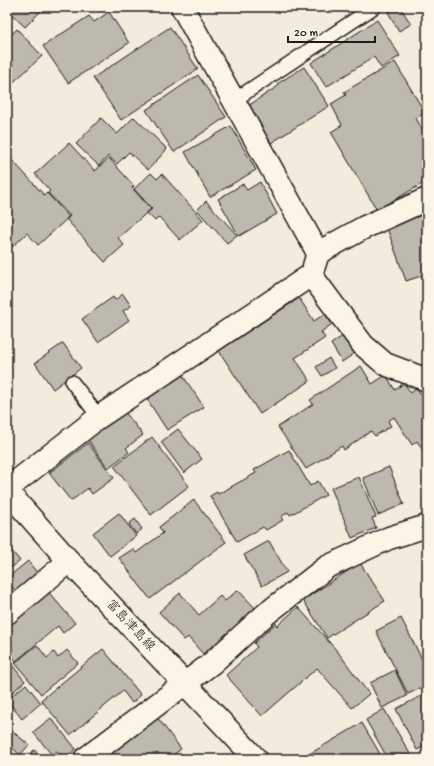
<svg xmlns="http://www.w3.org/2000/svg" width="434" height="766" font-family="'Gochi Hand','Klee One',sans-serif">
	<rect width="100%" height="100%" fill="#f3ecdd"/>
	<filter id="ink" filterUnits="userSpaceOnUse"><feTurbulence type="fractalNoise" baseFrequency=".025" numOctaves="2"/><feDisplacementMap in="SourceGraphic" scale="8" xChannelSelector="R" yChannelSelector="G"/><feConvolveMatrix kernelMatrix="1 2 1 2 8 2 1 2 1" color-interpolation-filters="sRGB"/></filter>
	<g filter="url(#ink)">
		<path fill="#beb9ae" stroke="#1c1c1c" d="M7,7H37L41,11L25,27L7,10Z
			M395,7H400L411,24L399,31L388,12Z
			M109,12L129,43L68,83L43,46L89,16L94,22Z
			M377,20L400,56L381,68L374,57L326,87L311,63Z
			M170,27L198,69L121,120L93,78Z
			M17,29L42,56L7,88V31L8,30L12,34Z
			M395,62L425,113L416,118L424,133L427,131V181L377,210L331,132L342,125L331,104L346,95L344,92Z
			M304,67L329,106L271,143L248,106L278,86L277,84Z
			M198,75L226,117L174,152L146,110Z
			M134,117L167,149L148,170L129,152L117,164L108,156L99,166L76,144L101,118L117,134Z
			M231,126L256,170L210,197L185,152Z
			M69,143L95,171L109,158L134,186L132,188L151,209L118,238L124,245L105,262L66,219L70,216L48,193L50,191L35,174Z
			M13,161L44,195L47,193L69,217L38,245L27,233L11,248L7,243V218L10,216L7,213V167Z
			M151,173L157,179L162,174L203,220L180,240L159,217L155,221L147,213L152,209L134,189Z
			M260,182L277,214L239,236L218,199L243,184L247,190Z
			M206,201L237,235L227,243L197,210Z
			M427,213V274L406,281L387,228Z
			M123,294L131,306L123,311L129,320L98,342L82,319L113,297L115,300Z
			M299,298L314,321L325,314L332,324L321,332L325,338L295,358L310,381L260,414L219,351Z
			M344,335L355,353L342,362L331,344Z
			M63,343L81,368L53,389L35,363Z
			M329,358L335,368L322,376L316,367Z
			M361,366L372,384L386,375L395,390L404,383L411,393L417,388L422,396L427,393V456L417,441L412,445L394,417L388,421L391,426L375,436L371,431L344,450L342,446L306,469L278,427L313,404L310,400Z
			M181,373L204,407L167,430L145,396Z
			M125,412L143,435L126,448L129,452L108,468L88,440Z
			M178,429L202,459L184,473L161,442Z
			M152,437L189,486L151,515L114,466Z
			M88,443L114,478L92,494L88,488L71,501L49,473Z
			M289,450L310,486L318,481L326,495L290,515L288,512L281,517L283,520L266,530L263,527L237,542L210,496L217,492L218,494L256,473L254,470Z
			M389,467L404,504L378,515L363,478Z
			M359,477L376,517L372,518L376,528L352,538L331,488Z
			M194,500L226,542L150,599L119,558L133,549L136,553L163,533L159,527Z
			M119,513L136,536L110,556L93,533Z
			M135,519L142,529L136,534L129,524Z
			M269,541L287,572L262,586L244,555Z
			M7,545L20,561L7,571Z
			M28,561L41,578L19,596L7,580V578Z
			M360,563L385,601L327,638L303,600Z
			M7,585L17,598L7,606Z
			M45,588L75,623L63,633L58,626L16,661L7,650V619Z
			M238,590L258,611L216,649L213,645L203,654L188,637L184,640L159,612L180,593L199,615L220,596L225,601Z
			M298,607L338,652L369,694L352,708L317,668L262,716L226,675L257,647L254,643L276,623L277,626Z
			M401,618L427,669V685L408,694L376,631Z
			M37,645L47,658L54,652L58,658L67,650L78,663L41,694L15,663Z
			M103,649L141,695L132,703L123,691L70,735L41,700Z
			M7,659L25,681L7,697Z
			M395,670L407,696L382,708L370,683Z
			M26,684L41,703L22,719L7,700Z
			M427,693V745L417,750L396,709Z
			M384,709L413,759H388L366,720Z
			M154,713L181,749L168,759H109L103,751Z
			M51,718L76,749L64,759L57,751L52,755L33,732Z
			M362,723L383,759H307L306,756Z
			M11,730L29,745L20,755L7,743V734Z
			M34,750L44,758L43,759L27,758Z"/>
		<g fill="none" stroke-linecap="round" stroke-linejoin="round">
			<g stroke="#1c1c1c" stroke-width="16">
				<path id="lane" d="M233,101L374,7
					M72,382L99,417"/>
			</g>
			<g stroke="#1c1c1c" stroke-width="25">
				<path id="street" d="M182,7L318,253
					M314,266L318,253L365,227L427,199
					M7,489L99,417L311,275L363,345L385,364L427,380
					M7,613L69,561
					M85,759L212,663L266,614L327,567L389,538L427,526"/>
			</g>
			<g stroke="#1c1c1c" stroke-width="25">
				<path id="secondary" d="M7,491L69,561L256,759"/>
			</g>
			<use href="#lane" stroke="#fcf5e5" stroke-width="13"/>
			<use href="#street" stroke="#fcf5e5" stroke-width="22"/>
			<use href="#secondary" stroke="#fcf5e5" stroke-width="22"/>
		</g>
	</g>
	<g text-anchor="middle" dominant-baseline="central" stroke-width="3" stroke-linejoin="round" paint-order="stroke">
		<g font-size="13" fill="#1c1c1c" stroke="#fcf5e5">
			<text transform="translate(130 626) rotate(47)">富島津島線</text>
		</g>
	</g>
	<rect width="434" height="766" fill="none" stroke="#fcf5e5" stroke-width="24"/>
	<rect x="12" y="12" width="410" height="742" fill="none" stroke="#1c1c1c" stroke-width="1.5" filter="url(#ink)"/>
	<path d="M288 36v6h87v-6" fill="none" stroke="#1c1c1c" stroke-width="2"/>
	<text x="294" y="36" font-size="12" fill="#1c1c1c" stroke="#fcf5e5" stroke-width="3" paint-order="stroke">20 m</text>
</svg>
